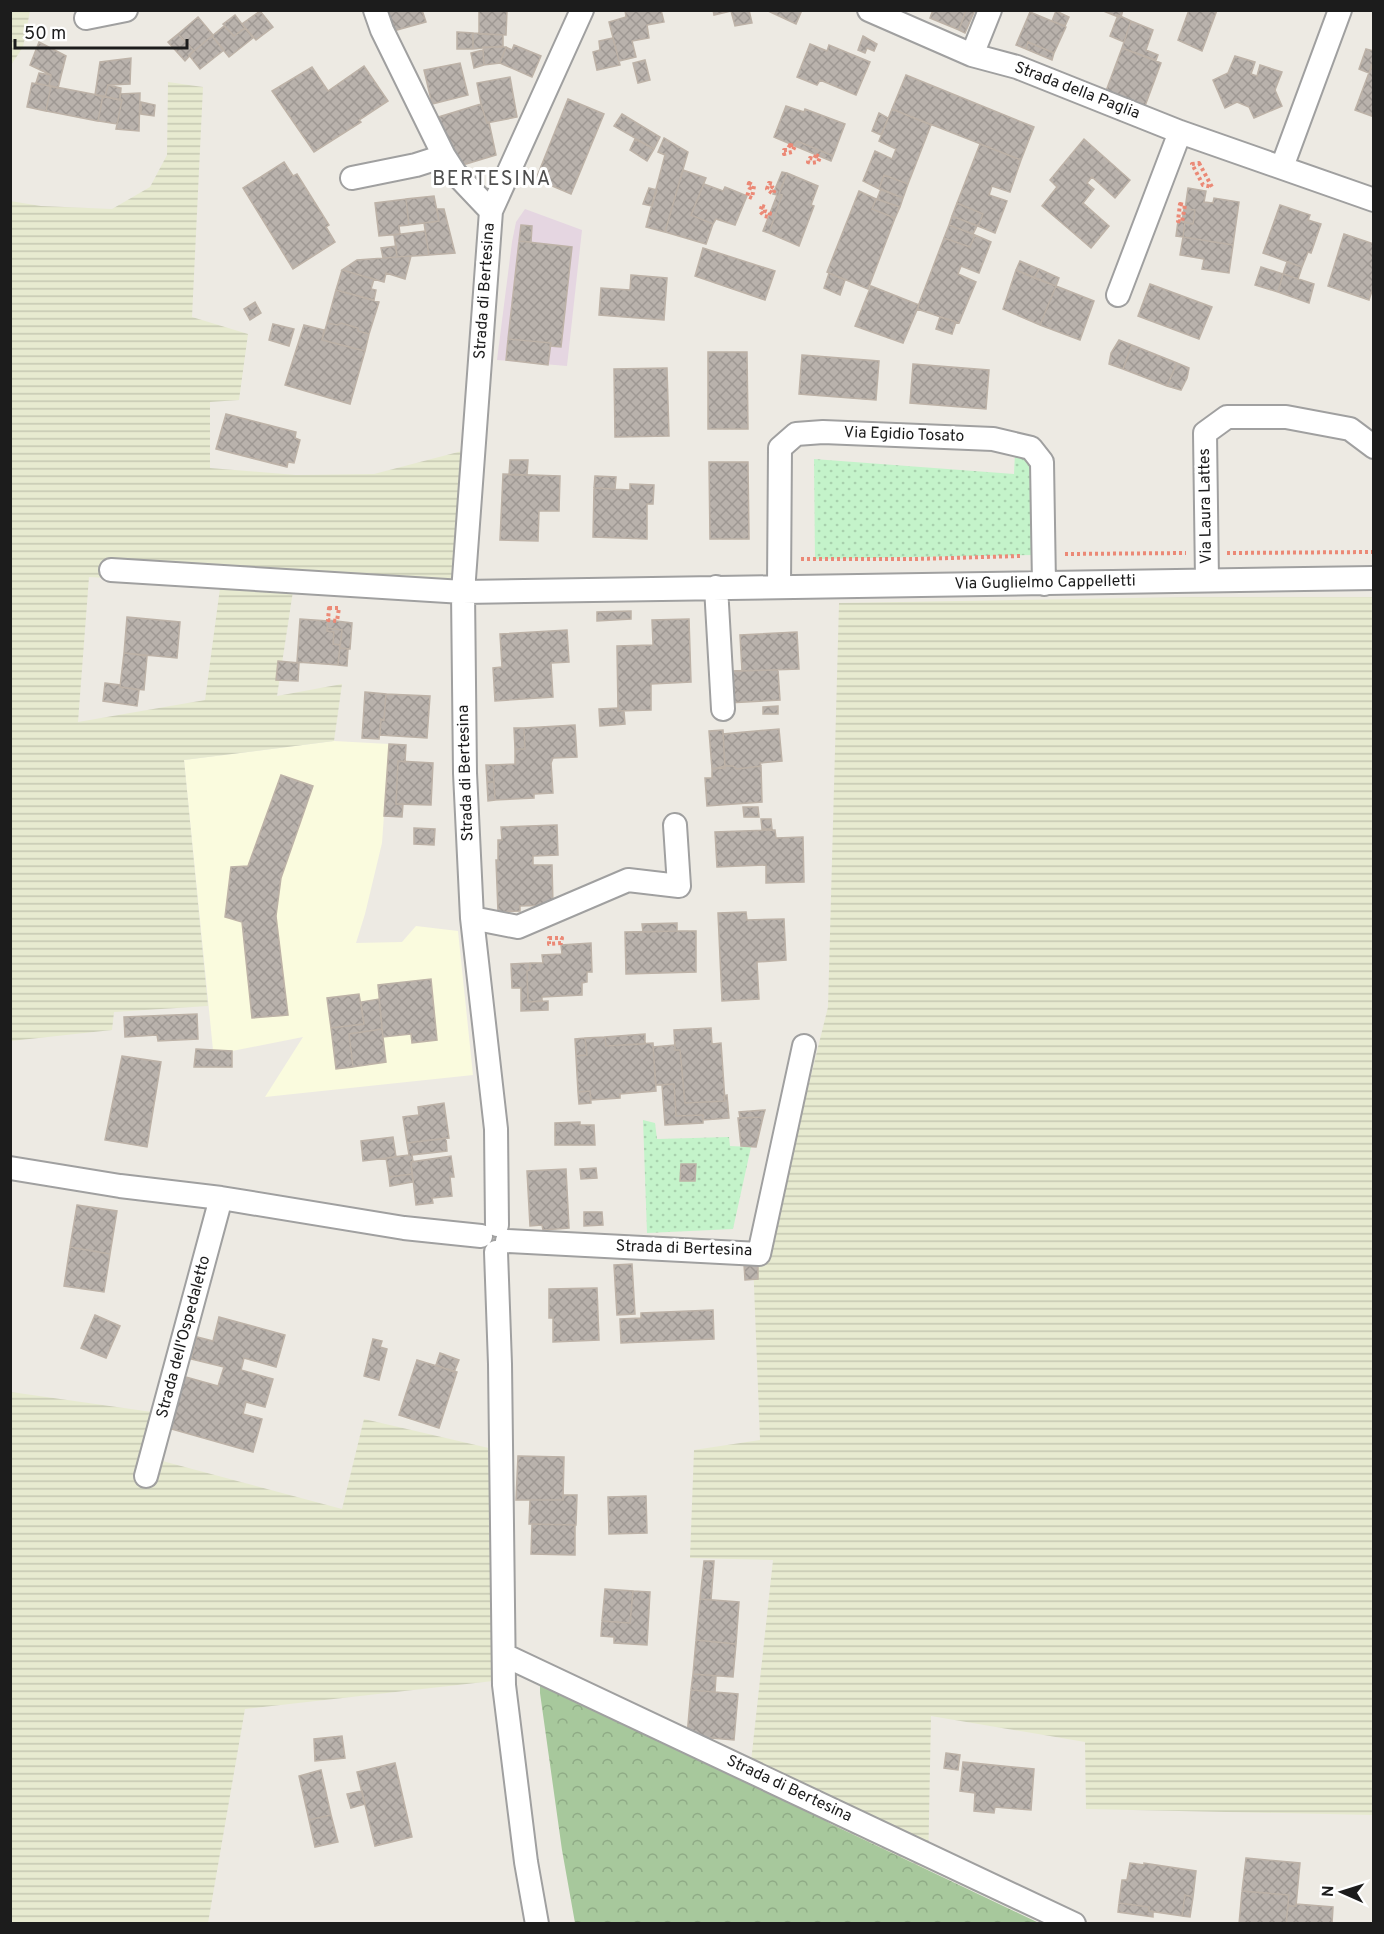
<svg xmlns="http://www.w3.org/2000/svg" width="1384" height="1934" font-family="Overpass,sans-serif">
	<defs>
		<pattern id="farmland-rules" width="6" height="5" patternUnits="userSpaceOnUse" patternTransform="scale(1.5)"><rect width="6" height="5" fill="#e7ead0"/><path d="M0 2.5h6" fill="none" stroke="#c6c8b2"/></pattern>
		<pattern id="forest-crowns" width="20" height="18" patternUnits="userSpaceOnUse" patternTransform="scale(1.5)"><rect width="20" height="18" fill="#a7c89c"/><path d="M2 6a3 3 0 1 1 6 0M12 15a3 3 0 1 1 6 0" fill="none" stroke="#8fab86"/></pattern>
		<pattern id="park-dots" width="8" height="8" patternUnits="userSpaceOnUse" patternTransform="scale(1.5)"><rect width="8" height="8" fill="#c4f3ca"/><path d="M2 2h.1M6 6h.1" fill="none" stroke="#a8d0ad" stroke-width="1.8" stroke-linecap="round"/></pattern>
		<pattern id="building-cross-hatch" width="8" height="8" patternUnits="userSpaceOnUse" patternTransform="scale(1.5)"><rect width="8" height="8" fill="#b9b2ac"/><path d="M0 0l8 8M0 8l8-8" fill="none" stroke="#9e9893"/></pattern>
	</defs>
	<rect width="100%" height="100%" fill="#edeae3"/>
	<path fill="#e5d6e1" d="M525,209L582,230L567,366L497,360L512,242L516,222Z"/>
	<path fill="#fafbde" d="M334,741L389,744L382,843L365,914L356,943L402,942L416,926L458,931L473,1075L265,1097L303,1037L232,1051L213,1050L184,760Z"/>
	<path fill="url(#farmland-rules)" d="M11,10L30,11L23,47L11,65Z
		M168,82L203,87L192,317L248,334L239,400L210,402V468L296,475L374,474L462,451L457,579L130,559L125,579L89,577L78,722L205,700L220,588L293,591L277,696L342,684L334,741L184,760L208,1006L114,1012L112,1030L11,1041L10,201L41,206L112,209L150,187L167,155Z
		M1191,597H1373V1815L1086,1809L1085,1742L931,1716L928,1871L831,1824L750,1771L773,1560L690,1558L694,1450L760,1440L753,1260L766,1256L828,1007L839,603Z
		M11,1392L152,1412L140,1455L342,1509L364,1419L493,1449V1681L245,1709L208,1923L11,1924Z"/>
	<path fill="url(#forest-crowns)" d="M540,1672L750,1771L831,1824L1039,1923H575L562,1850L540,1693Z"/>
	<path fill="url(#park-dots)" d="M1015,453L1034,463L1035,555L815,559L814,459L1014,474Z
		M643,1120L655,1123L657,1139L729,1137L730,1146L751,1147L733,1229L647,1233Z"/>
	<path fill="url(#building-cross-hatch)" stroke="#bdb2a7" stroke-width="1.5" d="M379,10H422L426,22L386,33Z
		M479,10H507L506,35L479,34Z
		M625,10H661L664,22L647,25L649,38L632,41L636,57L619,61L609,22L626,17Z
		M713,10H749L752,23L735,26L731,11L714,15Z
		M766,10H802L796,24Z
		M933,10H966L959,30L930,18Z
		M966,10H975L965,33L959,30Z
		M1101,10H1123L1121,17L1118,15V17Z
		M1189,10H1217L1202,51L1178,40Z
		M260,11L273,27L256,40L242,24Z
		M1056,11L1069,17L1065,26L1052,21Z
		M1030,12L1066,27L1054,53L1028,42L1026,49L1016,45Z
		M235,15L245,28L234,36L223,24Z
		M1118,15L1131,21L1124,42L1110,36Z
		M198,17L213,35L194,51L178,34Z
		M1131,21L1153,30L1146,50L1158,55L1156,60L1122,48Z
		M224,26L234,36L245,28L253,38L229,57L212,36Z
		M457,32L473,33V49H457Z
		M473,33L503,35V46L473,49Z
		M178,34L194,51L185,61L168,42Z
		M212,36L224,50L200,69L189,55Z
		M863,36L877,44L874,51L867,48L865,53L858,50Z
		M613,38L620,65L597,70L593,52L600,50L599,41Z
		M39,42L66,56L58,88L49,86L51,75L30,65Z
		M1028,42L1054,53L1052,60L1026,49Z
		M810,44L827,51L829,45L870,62L856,95L820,80L817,85L797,77Z
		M514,45L541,56L532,77L500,63L506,47L512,50Z
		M483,47H506L500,63L484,65Z
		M1122,48L1161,63L1145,106L1106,91Z
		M1366,49L1374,51V62L1369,73L1359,69Z
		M483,50L484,65L474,68L471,53Z
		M1235,56L1255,62L1251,74L1257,76L1260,65L1282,72L1275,90L1282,106L1254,118L1249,107L1237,102L1225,108L1213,80L1228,73Z
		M131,58L130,84L108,85L105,97L95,95L100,62Z
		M645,60L650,80L638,83L633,63Z
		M1373,62H1374V117L1355,110Z
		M460,63L468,95L432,104L424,70Z
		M364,66L388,101L359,120L361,122L314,152L272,91L312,67L328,91Z
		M39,73L51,75L49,86L36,83Z
		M906,75L1034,127L1021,160L892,109Z
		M510,77L517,117L487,123L481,104L477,83Z
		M32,83L51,86L46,111L27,107Z
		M108,85L121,88L120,100L105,97Z
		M51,86L103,96L98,121L46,111Z
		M140,93L139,131L116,129L122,100H120V94Z
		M103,96L122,100L117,124L98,121Z
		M568,99L604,114L571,194L536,179Z
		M141,102L155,105L154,116L141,114Z
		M481,104L487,123L489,122L496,155L456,167L435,118Z
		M786,106L804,112L805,109L845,124L833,156L797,141L795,146L774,137Z
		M892,109L931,125L908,184L884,175L879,189L863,181L875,151L892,159L896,149L879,141Z
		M879,113L888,118L881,135L872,131Z
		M622,114L660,137L654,149L614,126Z
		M664,138L688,152L665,232L646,227L665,155L658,152Z
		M635,139L654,149L647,161L630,150Z
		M1084,139L1130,180L1115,198L1092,177L1087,183L1094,189L1083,203L1109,226L1091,248L1042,206L1057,187L1050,180Z
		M797,141L833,156L831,161L795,146Z
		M980,144L1021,160L1010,192L992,186L989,195L1007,201L995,233L978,226L983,214L957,203Z
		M284,162L293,176L297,174L329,225L326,227L335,242L293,269L243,188Z
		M683,170L706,178L691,215L713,224L706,244L665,232Z
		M782,172L787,173L779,194L782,195L769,233L763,231L777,195L773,194Z
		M787,173L818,186L811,205L814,206L799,246L769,233L782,195L779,194Z
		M884,175L908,184L903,198L879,189Z
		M704,184L723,191L725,187L747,196L735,225L716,219L713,224L691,215Z
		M649,188L657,190L652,206L643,204Z
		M1188,188L1206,191L1204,202L1213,203L1214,198L1239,202L1233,245L1183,237L1185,222L1193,224L1195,210L1185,209Z
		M881,189L903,198L900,207L877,199Z
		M859,191L876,199L872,209L895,218L868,289L827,272Z
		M434,196L439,221L409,225L406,199Z
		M406,199L409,225L399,226L400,234L379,236L375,203Z
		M876,199L900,207L895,218L872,209Z
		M957,203L983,214L978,226L952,216Z
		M1280,205L1310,215L1308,220L1321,224L1311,253L1308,252L1302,267L1263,253Z
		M437,209H444L455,253L429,255L424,223L439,221Z
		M1184,209L1195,210L1193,224L1182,222Z
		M952,216L977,226L973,234L949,225Z
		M1178,221L1185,222L1183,237L1176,236Z
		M521,225L532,226L531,242L519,241Z
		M949,225L975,235L970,247L944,238Z
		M425,231L429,255L397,257L394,235Z
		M1344,234L1374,244V285L1369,300L1328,286Z
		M975,235L991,242L979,273L961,266L958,274L976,282L959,323L917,309L944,238L970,247Z
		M1183,237L1233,245L1229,273L1202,269L1204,259L1180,255Z
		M519,241L572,247L561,347L550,346L551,343L508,339Z
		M396,246L397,257L383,258L381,248Z
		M703,248L775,271L765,300L695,276Z
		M411,256L405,279L386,273L384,282L342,270L357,260Z
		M1020,261L1039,269L1034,278L1016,270Z
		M1287,262L1302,267L1298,279L1283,274Z
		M1261,267L1283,274L1278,292L1255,285Z
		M1039,269L1059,278L1056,286L1034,278Z
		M342,270L374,279L371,289L376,290L374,300L336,290Z
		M1016,270L1056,286L1040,325L1003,309Z
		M829,273L845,280L840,295L824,288Z
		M1283,274L1314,284L1309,303L1278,292Z
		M631,275L667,278L664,320L599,315L601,288L630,290Z
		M1150,284L1212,307L1199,339L1138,316Z
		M871,286L919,305L903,343L855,326Z
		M1056,286L1094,301L1080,340L1040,325Z
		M336,290L379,302L369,334L358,331V328L341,323L338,325L327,323Z
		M255,302L261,313L250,320L244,309Z
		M940,317L956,322L952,334L936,329Z
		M327,323L338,325L341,323L358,328V331L369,334L365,351L322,340Z
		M273,324L294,329L289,346L269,340Z
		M304,325L324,330L322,340L365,351L350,404L285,385Z
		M508,339L551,343L548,365L506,360Z
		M1119,340L1132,345L1123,369L1109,364L1111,353Z
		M1132,345L1177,363L1167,386L1123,369Z
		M708,352H747L748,429H708Z
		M802,355L879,361L876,400L799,394Z
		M1177,363L1189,368L1187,378L1181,390L1167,386Z
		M913,364L989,370L986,409L910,403Z
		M667,368L669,436L615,437L614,369Z
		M226,414L296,432L295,438L300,440L294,463L288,462L287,467L216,449Z
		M510,460H528L527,475H509Z
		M709,462H748L749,539H710Z
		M503,474L560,476L559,511H539L538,541L500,540Z
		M595,476L616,477L615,489L594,488Z
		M630,484L654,485L653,504H647V539L593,537L594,488L630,490Z
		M631,611V619L597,621V612Z
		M127,617L180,622L177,658L124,653Z
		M300,619L328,621L327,631L334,632L333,644L340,645L338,665L297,662Z
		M689,619L691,682L651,684V710L618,711L617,646L653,645L652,620Z
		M328,620L352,623L350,649L340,648L342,630L327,628Z
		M327,628L342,630L340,645L333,644L334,632L327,631Z
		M567,630L569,662L551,663L553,697L495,701L493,668L502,667L500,634Z
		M797,632L799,669L742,671L740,635Z
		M340,648L348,649L347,666L338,665Z
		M124,653L147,656L144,690L120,687Z
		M278,661L299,663L298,681L276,680Z
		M778,670L780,700L728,703L726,671Z
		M105,683L120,685V687L139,690L137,706L103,701Z
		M365,692L386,694L384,720L381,719L379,739L362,738Z
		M386,694L430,696L427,738L380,735L381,719L384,720Z
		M778,706V714H763V707Z
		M618,708V711H624L625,724L600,726L599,709Z
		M575,725L577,757L553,758L551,763L553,793L534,794V798L495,800L493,765L515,764V749H525L524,728Z
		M514,728H524L525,749H515Z
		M779,729L782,761L760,763L761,766L737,769L733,766H725L723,734Z
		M723,730L725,768L712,769L709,731Z
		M389,744L406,745L405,762L398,761L396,804H403L402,817L384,816Z
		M398,761L433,763L431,805L396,804Z
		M486,765H493L494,782H487Z
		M725,766H733L737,769L761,766L762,802L707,806L705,778H712V769Z
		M281,775L313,786L281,878L276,916L288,1015L252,1018L242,922L225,917L231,867L248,866Z
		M487,782H494L495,800L488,801Z
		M743,807H758L759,817H744Z
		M761,819H771L772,829H762Z
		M557,825L558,855L533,856V865H552L553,905L520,906V911L498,912L496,860H498V840H502L501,827Z
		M414,828L435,829L434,845L414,844Z
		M775,830L776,838L803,837L804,882L766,883V865L717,867L715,832Z
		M746,912L747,920L784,919L786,960L757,962L759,999L722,1001L718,913Z
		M677,923V931L643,932L642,924Z
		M677,931H696V972L626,974L625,932Z
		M591,943L592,972H587V982L582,983V995L542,997V1001L528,1002L527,971L530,970V963H543L542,955L562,954L561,945Z
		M530,963V970L527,971L528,1002L548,1001V1010L521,1011V988H512L511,964Z
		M431,979L437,1040L412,1043L411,1034L383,1037L378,985Z
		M359,994L364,1024L331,1028L327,998Z
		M379,999L382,1029L349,1034L353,1067L336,1069L331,1028L364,1024L361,1002Z
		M197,1014L198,1039L158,1041L157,1035L125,1037L124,1017Z
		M711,1028L712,1044L721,1043L725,1101L685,1103L680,1050H675L674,1030Z
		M382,1029L386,1062L353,1067L349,1034Z
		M645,1034V1044L606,1046L605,1037Z
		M605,1037L606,1046L653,1043L656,1091L620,1094V1098L591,1100L590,1091L578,1092L576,1056L587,1055L585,1038Z
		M585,1038L587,1055L576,1056L575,1039Z
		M675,1045V1050H680L685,1103L725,1101L724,1096L727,1095L729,1118L703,1120V1115L676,1116L674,1084L656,1085L653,1047Z
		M196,1049L232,1051V1067H194Z
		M122,1056L161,1062L147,1147L105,1140Z
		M674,1084L676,1116L703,1115V1123L665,1125L662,1085Z
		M590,1091L591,1103L579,1104L578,1092Z
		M444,1103L449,1138L407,1143L403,1117L419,1115L418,1107Z
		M765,1110L763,1117L740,1118L739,1112Z
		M763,1117L756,1147L741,1146L738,1118Z
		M580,1122V1125H594L595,1145H555V1123Z
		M393,1137L396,1157L363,1161L361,1141Z
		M446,1138L447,1151L412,1155L413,1162H411L412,1174L389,1177L386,1158L409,1155L407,1143Z
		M451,1156L454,1177H450L452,1196L432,1198L433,1203L416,1205L411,1162Z
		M681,1164H696L695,1181H680Z
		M596,1168L597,1178L581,1179L580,1169Z
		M566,1169L569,1228L543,1230L542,1225L530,1226L527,1171Z
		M412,1174L413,1182L390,1186L389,1177Z
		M77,1205L117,1211L110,1254L70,1247Z
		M584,1212H602L603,1225L584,1226Z
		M70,1247L110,1254L104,1292L64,1286Z
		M632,1264L635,1314L617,1315L614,1265Z
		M744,1264H758V1279L745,1280Z
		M597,1288L599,1340L553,1342V1318H549V1289Z
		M713,1310L714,1339L621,1343L620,1319L641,1318V1313Z
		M95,1315L120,1326L106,1358L81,1348Z
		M219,1317L285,1335L276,1367L244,1358L241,1370L273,1379L265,1407L246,1402L243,1414L262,1419L253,1452L168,1428L182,1376L218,1386L224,1367L191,1359L197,1337L213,1341Z
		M373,1339L382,1341L380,1347L387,1349L379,1380L364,1376Z
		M440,1353L459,1360L454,1372L436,1365Z
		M417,1360L457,1372L439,1428L399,1415Z
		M518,1456L564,1457L563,1500H516Z
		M563,1495H577L576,1525L529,1524L530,1500H563Z
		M646,1496L647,1533L609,1534L608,1497Z
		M532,1524L575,1525V1555L531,1554Z
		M704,1561H714L711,1600L700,1599Z
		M605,1589L633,1591L630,1623L602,1621Z
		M633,1591L650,1592L647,1645L614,1643V1637L601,1636L602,1621L630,1623Z
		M700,1599L739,1602L736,1644L696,1640Z
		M696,1640L736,1644L733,1677L693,1674Z
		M693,1674L716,1676L715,1692L691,1690Z
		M691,1690L738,1694L734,1740L687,1736Z
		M342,1736L345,1758L315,1761L314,1739Z
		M946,1753L960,1755L958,1770L944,1768Z
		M963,1762L1034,1769L1031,1810L995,1807L994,1813L974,1811L975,1793L960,1791Z
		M395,1763L412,1837L375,1846L357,1772Z
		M321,1770L331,1815L309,1820L299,1776Z
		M362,1791L365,1804L351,1808L347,1794Z
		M331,1815L338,1842L315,1847L309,1820Z
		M1246,1858L1300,1863L1296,1906H1288L1289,1895L1242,1891Z
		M1130,1863L1144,1865V1863L1196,1871L1193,1897L1185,1895L1182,1916L1149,1911V1907L1119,1903L1122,1880H1127Z
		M1242,1891L1289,1895L1286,1924H1239Z
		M1185,1895L1193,1897L1190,1917L1182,1916Z
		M1119,1903L1149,1907V1911L1153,1912V1917L1118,1912Z
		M1296,1904L1333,1907L1332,1924H1286L1288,1906H1296Z"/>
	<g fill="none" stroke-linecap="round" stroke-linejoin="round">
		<g stroke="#a0a0a0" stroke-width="26">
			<path id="minor" d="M375,10L382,30L444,156L455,173L491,211
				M869,10L972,55L1017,67L1180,132L1374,200
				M86,18L126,10
				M972,55L990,10
				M1282,167L1340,10
				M352,178L416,165L444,156
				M1118,295L1180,132
				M111,570L463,592L1374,578
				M1207,580L1205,433L1227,417H1286L1350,429L1374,447
				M716,587L723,709
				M779,587L780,448L796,434L823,432L993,439L1031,448L1042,462L1044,584
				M472,918L518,927L628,880L679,886L675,825
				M10,1168L120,1186L221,1198L404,1228L481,1236
				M497,1225L496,1129L472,918L465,773L463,592L491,211L582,10
				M507,1241L759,1254L804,1046
				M496,1252L500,1364L504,1685L526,1862L537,1924
				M146,1476L221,1198
				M504,1655L1074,1924"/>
		</g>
		<path stroke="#eb8976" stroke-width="4" stroke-dasharray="3 3" stroke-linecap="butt" d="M790,145L795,146L792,152L784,154V150H787Z
			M816,155L820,157L818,162L811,163L808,162L810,158L814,159Z
			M1199,163L1212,187L1203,185L1192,164Z
			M749,183L754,186L752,198L747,196L750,188L748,187Z
			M769,183L773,184L772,187L775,189L773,194L767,189Z
			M1180,204L1185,205L1182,222L1178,221Z
			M762,206L765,207V211L770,213L769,217L764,216L760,211Z
			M1227,553L1374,552
			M1065,554L1186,553
			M801,559H914L1021,556
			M329,608H339L337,621L328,620Z
			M549,938H562L561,943L549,944Z"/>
		<use href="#minor" stroke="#fff" stroke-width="22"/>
	</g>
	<g text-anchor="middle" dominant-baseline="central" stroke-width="6" stroke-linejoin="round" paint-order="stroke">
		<g font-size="16" fill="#1c1c1c" stroke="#fff">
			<text transform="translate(1077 91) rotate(21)">Strada della Paglia</text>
			<text transform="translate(485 291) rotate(-86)">Strada di Bertesina</text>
			<text transform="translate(904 435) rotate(2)">Via Egidio Tosato</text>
			<text transform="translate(1206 506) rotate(-91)">Via Laura Lattes</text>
			<text transform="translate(1045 583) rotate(-1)">Via Guglielmo Cappelletti</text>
			<text transform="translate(466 773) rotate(-92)">Strada di Bertesina</text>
			<text transform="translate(684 1249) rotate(2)">Strada di Bertesina</text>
			<text transform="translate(184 1337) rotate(-75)">Strada dell'Ospedaletto</text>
			<text transform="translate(789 1789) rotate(25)">Strada di Bertesina</text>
		</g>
		<g font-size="20" letter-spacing="1.5" fill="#4f4f4f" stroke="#fff">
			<text x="492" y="180">BERTESINA</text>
		</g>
	</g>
	<rect width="1384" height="1934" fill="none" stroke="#1c1c1c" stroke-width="24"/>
	<g transform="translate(1342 1892) rotate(273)" stroke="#ffffff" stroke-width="4.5" paint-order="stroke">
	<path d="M0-4.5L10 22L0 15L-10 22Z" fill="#1c1c1c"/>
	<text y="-9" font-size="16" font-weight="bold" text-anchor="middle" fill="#1c1c1c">N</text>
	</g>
	<path d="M15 39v9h172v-9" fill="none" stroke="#1c1c1c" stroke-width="3"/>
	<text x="24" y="39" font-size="18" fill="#1c1c1c" stroke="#ffffff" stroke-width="4.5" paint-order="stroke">50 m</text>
</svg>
